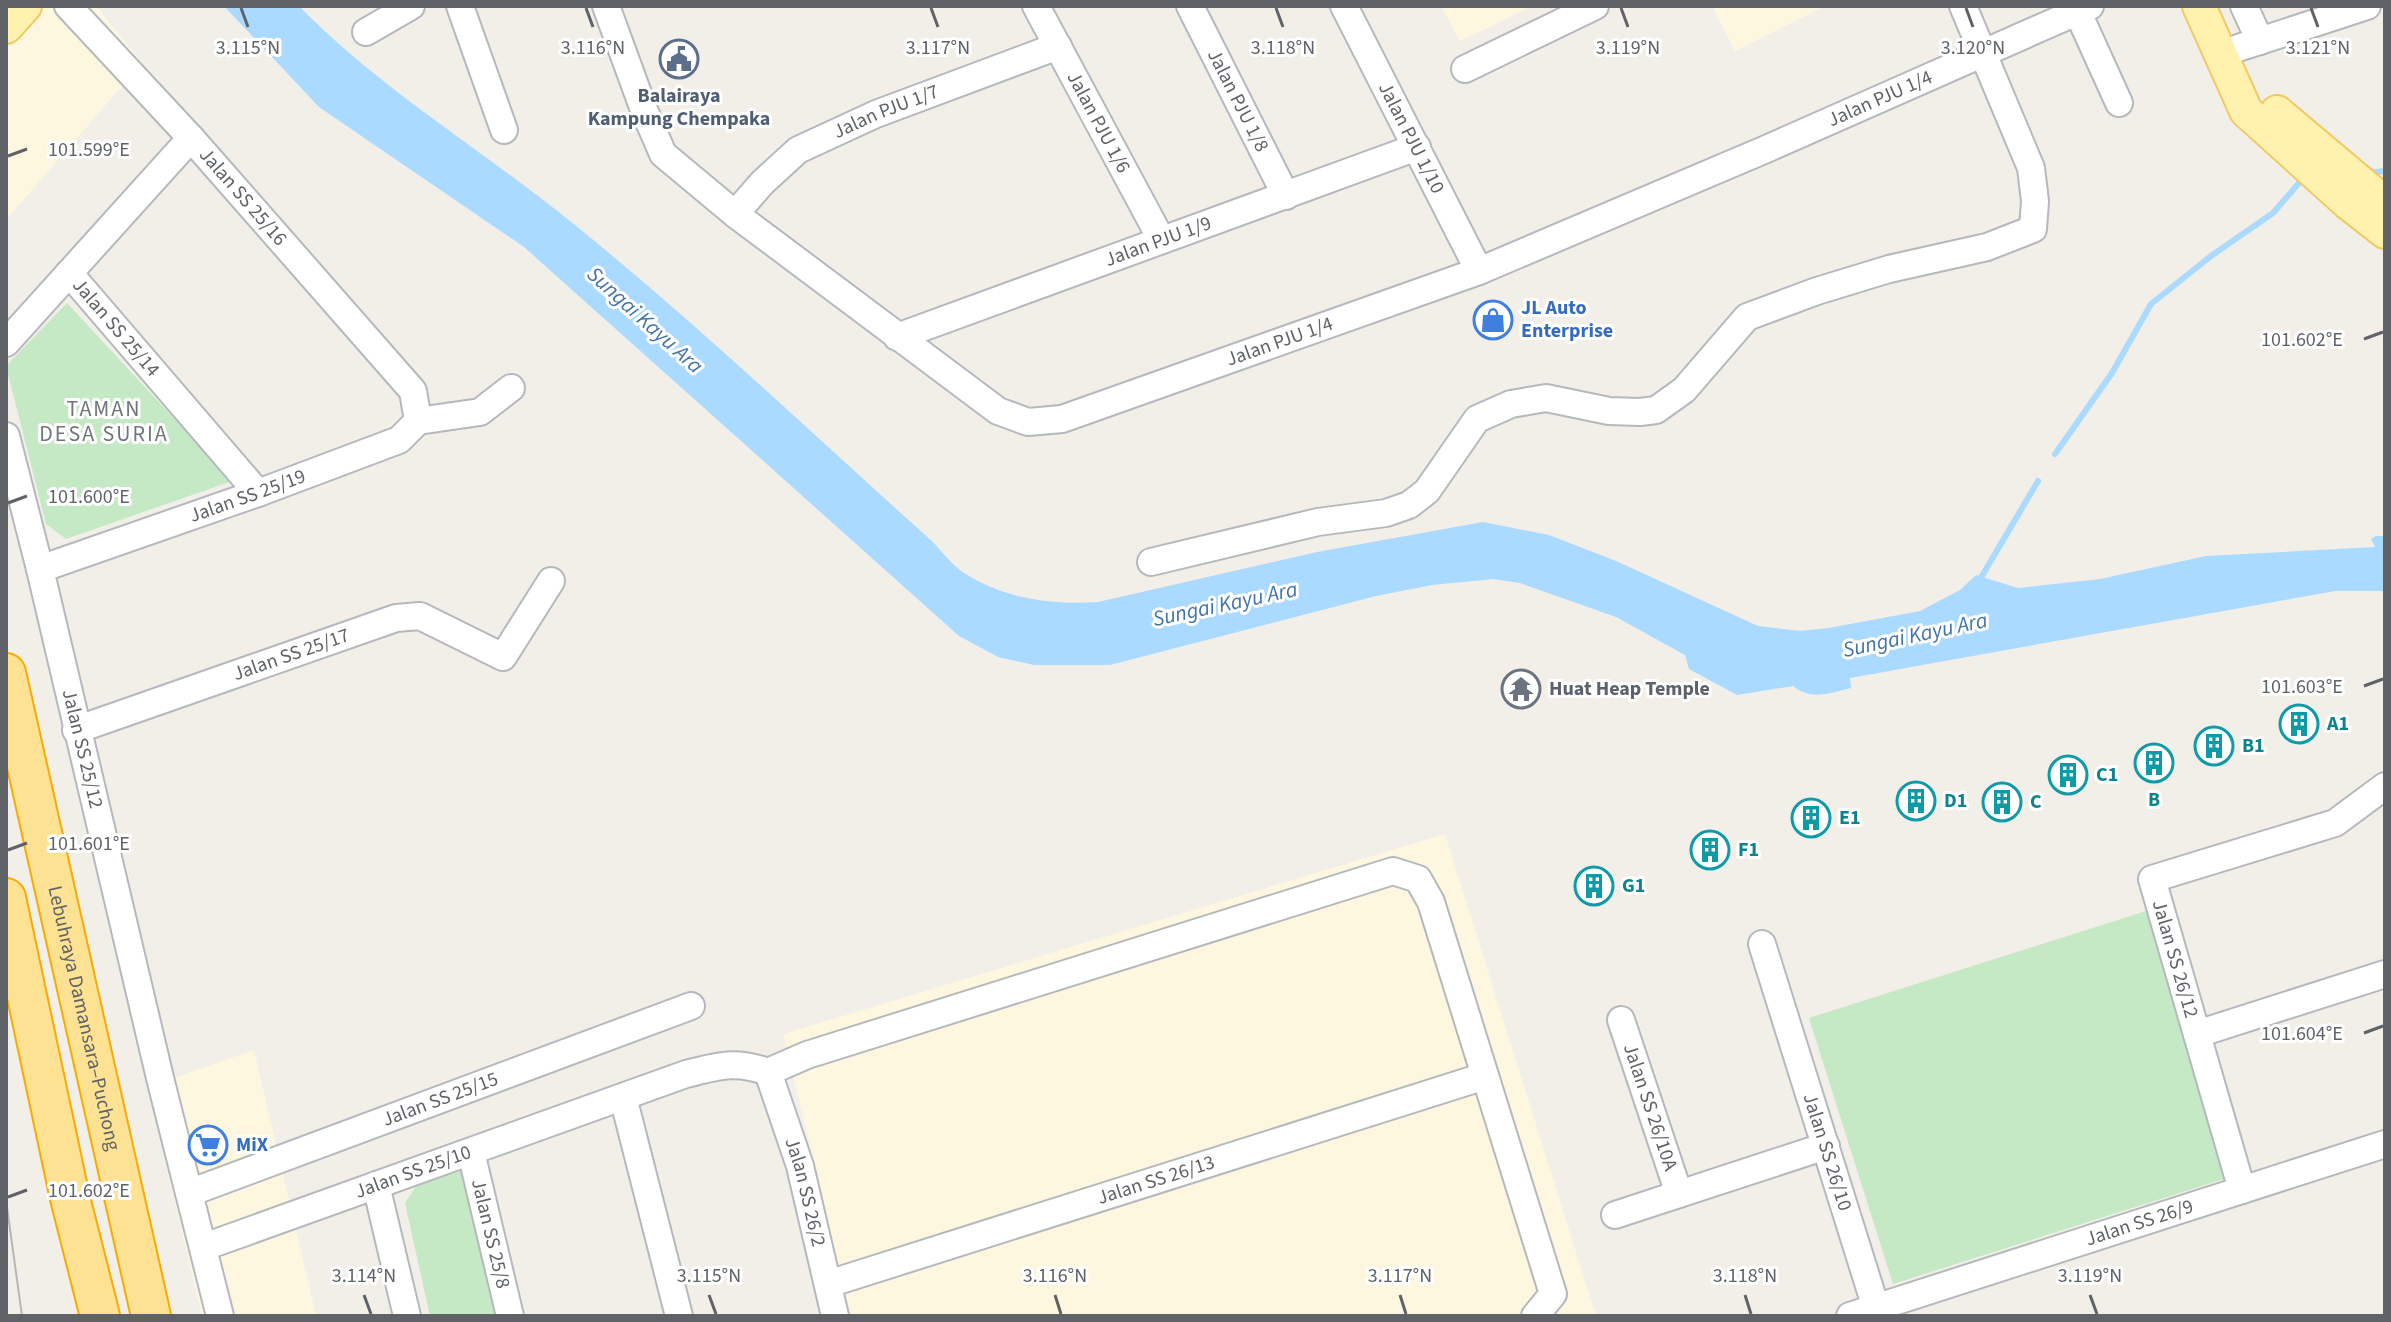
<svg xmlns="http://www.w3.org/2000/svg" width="2391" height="1322" font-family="'Source Sans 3',sans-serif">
	<rect width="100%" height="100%" fill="#f1efe8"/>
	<path fill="#fef7e0" d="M6,6H96L142,63L6,220Z
		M1441,6H1533L1460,41Z
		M1712,6H1825L1735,51Z
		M1445,834L1596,1316H851L783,1034Z
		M254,1050L316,1316H202L148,1087Z"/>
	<path fill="#c5e8c5" d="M67,303L232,481L66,539L46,524L6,366Z
		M2146,911L2230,1177L1893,1284L1809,1018Z
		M463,1171L500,1316H430L405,1203L419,1182Z"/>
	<path fill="#aadaff" d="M224,6H299C377,86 473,144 560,213C688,315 810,432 933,542C942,552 952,565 964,573C1005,599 1051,605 1098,602L1317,552L1483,522L1549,535L1616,561L1758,626L1800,631L1829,628L1920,611L1960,590L1976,575L2018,588L2100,579L2206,556L2375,547L2371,539L2376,536H2385V591H2335L1850,678L1851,688C1830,693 1811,701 1793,686L1737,695L1689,669L1685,655L1616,617L1520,583L1493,579L1432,585L1376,596L1110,665H1034L998,657L959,636L524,247L319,107Z"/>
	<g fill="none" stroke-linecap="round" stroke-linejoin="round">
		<path stroke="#aadaff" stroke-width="6" d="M2369,173L2385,171
			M2055,454L2112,373L2151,304L2211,256L2273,213L2299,183L2306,182
			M1979,581L2038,481"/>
		<g stroke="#b5b8bc" stroke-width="30">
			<g id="minor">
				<path d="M460,6L504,130"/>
				<path id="s1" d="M606,6L644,110L663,154L735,214L998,411L1028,422L1062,419L1479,271L1764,150L2090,6"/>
				<path id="s2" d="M1036,6L1161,239"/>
				<path id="s3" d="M1190,6L1286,196"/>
				<path id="s4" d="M1344,6L1479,271"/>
				<path d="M2075,6L2119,103"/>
				<path d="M2244,6L2260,41"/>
				<path d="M366,32L411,6"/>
				<path d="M2238,48L2367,6"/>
				<path d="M1465,69L1595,6"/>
				<path id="s5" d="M735,214L762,183L798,150L876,114L1058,46"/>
				<path id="s6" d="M69,273L258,493"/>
				<path id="s7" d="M897,337L1417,147"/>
				<path d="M6,343L191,138"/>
				<path d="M418,421L480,412L511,388"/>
				<path id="s8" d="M6,436L40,569L160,1078L220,1316"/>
				<path d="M1151,562L1318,522L1386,513L1409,505L1427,491L1477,419L1511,404L1546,398L1609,411L1640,412L1656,410L1684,390L1747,317L1817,291L1889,269L1987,247L2033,229L2035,201L2031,168L1963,6"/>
				<path id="s9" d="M40,569L258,493L399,440L418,421L413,391L191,138L68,6"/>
				<path id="s10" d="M76,730L396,618L420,616L503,657L551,581"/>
				<path id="s11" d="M1762,944L1876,1308"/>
				<path id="s12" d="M1621,1020L1679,1194"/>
				<path d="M2197,1034L2385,974"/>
				<path d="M768,1072L807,1055L1393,871L1418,879L1431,902L1553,1294L1535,1316"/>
				<path id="s13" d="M768,1072L800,1166L835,1316"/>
				<path d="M623,1097L679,1316"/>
				<path id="s14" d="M471,1152L510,1316"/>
				<path d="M376,1185L407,1316"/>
				<path d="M2242,1190L2152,879L2335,823L2385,786"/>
				<path id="s15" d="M189,1193L691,1006"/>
				<path d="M1615,1215L1826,1146"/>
				<path id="s16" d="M204,1247L686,1074C719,1066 735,1060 768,1072"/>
				<path id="s17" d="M828,1284L1485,1076"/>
				<path id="s18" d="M1850,1316L2385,1144"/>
			</g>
		</g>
		<g stroke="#f2c960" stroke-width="36">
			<path id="major" d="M2199,6L2246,111L2348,203L2385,232
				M6,27L25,6
				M2277,112L2385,203"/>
		</g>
		<g stroke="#f9ab00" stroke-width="42">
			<g id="highway">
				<path id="s19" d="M6,673L151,1316"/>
				<path d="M6,898L70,1198L100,1316"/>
			</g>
		</g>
		<use href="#minor" stroke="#fff" stroke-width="26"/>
		<use href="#major" stroke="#fff2af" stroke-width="32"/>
		<use href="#highway" stroke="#fde293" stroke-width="38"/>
		<path stroke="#b6b7b8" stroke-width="2" d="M6,1200L22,1316
			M6,1307L7,1316"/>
	</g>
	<path fill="none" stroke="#5f6368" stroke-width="3" d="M241,8L248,27M586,8L593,27M931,8L938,27M1276,8L1283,27M1621,8L1628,27M1966,8L1973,27M2311,8L2318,27M8,156L27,149M2364,339L2383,332M8,503L27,496M2364,686L2383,679M8,850L27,843M2364,1033L2383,1026M8,1197L27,1190M364,1295L371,1314M709,1295L716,1314M1055,1295L1061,1314M1400,1295L1406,1314M1745,1295L1751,1314M2090,1295L2097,1314"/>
	<defs>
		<g id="civic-ring" transform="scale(2)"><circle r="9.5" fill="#fff" stroke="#5c6f8a" stroke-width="1.5"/><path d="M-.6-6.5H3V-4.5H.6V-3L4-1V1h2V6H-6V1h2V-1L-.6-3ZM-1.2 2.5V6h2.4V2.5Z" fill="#5c6f8a"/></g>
		<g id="shop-ring" transform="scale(2)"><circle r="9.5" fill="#fff" stroke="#3f7fe0" stroke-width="1.5"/><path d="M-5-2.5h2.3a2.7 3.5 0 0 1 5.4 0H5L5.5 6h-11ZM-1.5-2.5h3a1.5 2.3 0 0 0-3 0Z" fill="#3f7fe0"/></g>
		<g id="temple-ring" transform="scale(2)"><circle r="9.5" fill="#fff" stroke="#6b7280" stroke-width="1.5"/><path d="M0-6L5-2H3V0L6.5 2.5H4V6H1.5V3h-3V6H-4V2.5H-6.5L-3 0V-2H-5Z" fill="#6b7280"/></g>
		<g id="building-ring" transform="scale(2)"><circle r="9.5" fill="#fff" stroke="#0f9aa8" stroke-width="1.5"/><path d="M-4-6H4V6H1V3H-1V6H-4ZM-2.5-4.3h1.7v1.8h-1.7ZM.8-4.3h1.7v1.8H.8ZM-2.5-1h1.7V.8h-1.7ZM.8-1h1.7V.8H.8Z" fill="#0f9aa8"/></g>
		<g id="supermarket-ring" transform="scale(2)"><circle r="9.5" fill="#fff" stroke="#3f7fe0" stroke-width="1.5"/><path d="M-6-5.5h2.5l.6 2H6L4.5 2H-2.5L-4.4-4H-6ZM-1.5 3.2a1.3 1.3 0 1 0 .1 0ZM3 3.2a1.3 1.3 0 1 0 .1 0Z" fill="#3f7fe0"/></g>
	</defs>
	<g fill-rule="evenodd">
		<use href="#civic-ring" x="679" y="59"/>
		<use href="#shop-ring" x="1493" y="320"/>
		<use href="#temple-ring" x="1521" y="689"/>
		<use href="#building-ring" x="2299" y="724"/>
		<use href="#building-ring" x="2214" y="746"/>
		<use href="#building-ring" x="2154" y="763"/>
		<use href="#building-ring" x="2068" y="775"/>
		<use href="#building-ring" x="1916" y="801"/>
		<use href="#building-ring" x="2002" y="802"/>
		<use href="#building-ring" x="1811" y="818"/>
		<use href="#building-ring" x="1710" y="850"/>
		<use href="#building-ring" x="1594" y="886"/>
		<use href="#supermarket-ring" x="208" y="1145"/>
	</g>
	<g text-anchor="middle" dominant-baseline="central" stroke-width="6" stroke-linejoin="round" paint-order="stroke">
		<g font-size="20" font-weight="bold" fill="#4e5e75" stroke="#fff">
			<text x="679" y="96">Balairaya<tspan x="679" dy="23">Kampung Chempaka</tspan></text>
		</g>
		<g font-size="20" fill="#5f6368" stroke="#fff">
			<text stroke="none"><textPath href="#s1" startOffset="1526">Jalan PJU 1/4</textPath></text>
			<text stroke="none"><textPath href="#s3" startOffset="106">Jalan PJU 1/8</textPath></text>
			<text stroke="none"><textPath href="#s5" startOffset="186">Jalan PJU 1/7</textPath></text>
			<text stroke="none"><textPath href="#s2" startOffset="132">Jalan PJU 1/6</textPath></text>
			<text stroke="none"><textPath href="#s4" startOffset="148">Jalan PJU 1/10</textPath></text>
			<text transform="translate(243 197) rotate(49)">Jalan SS 25/16</text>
			<text stroke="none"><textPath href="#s7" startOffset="278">Jalan PJU 1/9</textPath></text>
			<text stroke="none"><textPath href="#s6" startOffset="72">Jalan SS 25/14</textPath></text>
			<text stroke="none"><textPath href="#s1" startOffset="878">Jalan PJU 1/4</textPath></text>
			<text stroke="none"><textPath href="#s9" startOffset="220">Jalan SS 25/19</textPath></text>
			<text stroke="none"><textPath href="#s10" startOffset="228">Jalan SS 25/17</textPath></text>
			<text stroke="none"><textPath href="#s8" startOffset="322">Jalan SS 25/12</textPath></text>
			<text transform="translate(2175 959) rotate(74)">Jalan SS 26/12</text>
			<text stroke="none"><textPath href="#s19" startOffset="354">Lebuhraya Damansara–Puchong</textPath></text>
			<text stroke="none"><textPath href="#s15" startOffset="268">Jalan SS 25/15</textPath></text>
			<text stroke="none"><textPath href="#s12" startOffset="92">Jalan SS 26/10A</textPath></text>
			<text stroke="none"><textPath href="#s11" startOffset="218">Jalan SS 26/10</textPath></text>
			<text stroke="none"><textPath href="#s16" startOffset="222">Jalan SS 25/10</textPath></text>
			<text stroke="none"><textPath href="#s17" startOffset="344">Jalan SS 26/13</textPath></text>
			<text stroke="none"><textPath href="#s13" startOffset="126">Jalan SS 26/2</textPath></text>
			<text stroke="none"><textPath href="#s18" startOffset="304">Jalan SS 26/9</textPath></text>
			<text stroke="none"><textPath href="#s14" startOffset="84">Jalan SS 25/8</textPath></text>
		</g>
		<g font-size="20" font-weight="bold" fill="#366cbe" stroke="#fff" text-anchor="start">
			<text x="1521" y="308">JL Auto<tspan x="1521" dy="23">Enterprise</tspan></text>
			<text x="236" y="1145">MiX</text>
		</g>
		<g font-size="20" font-weight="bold" fill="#5b616d" stroke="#fff" text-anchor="start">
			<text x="1549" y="689">Huat Heap Temple</text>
		</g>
		<g font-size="20" font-weight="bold" fill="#0d838f" stroke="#fff" text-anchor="start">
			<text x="2327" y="724">A1</text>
			<text x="2242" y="746">B1</text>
			<text x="2096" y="775">C1</text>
			<text x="2154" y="800" text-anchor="middle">B</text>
			<text x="1944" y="801">D1</text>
			<text x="2030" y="802">C</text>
			<text x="1839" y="818">E1</text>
			<text x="1738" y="850">F1</text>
			<text x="1622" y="886">G1</text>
		</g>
		<g font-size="22" font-style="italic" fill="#4174aa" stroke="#fff">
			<text transform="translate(645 320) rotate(42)">Sungai Kayu Ara</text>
			<text transform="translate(1225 604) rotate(-12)">Sungai Kayu Ara</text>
			<text transform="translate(1915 635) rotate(-12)">Sungai Kayu Ara</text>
		</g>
		<g font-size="22" letter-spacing="2" fill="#70757a" stroke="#fff">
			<text x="104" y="409">TAMAN<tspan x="104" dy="25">DESA SURIA</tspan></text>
		</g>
	</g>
	<g font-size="20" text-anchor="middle" fill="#5f6368" stroke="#fff" stroke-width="6" stroke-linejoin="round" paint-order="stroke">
		<text x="248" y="54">3.115°N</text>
		<text x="593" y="54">3.116°N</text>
		<text x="938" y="54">3.117°N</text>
		<text x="1283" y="54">3.118°N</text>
		<text x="1628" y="54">3.119°N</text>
		<text x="2318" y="54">3.121°N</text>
		<text x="1973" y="54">3.120°N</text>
		<text x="89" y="156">101.599°E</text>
		<text x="2302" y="346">101.602°E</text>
		<text x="89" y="503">101.600°E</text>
		<text x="2302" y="693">101.603°E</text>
		<text x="89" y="850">101.601°E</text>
		<text x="2302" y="1040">101.604°E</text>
		<text x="89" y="1197">101.602°E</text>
		<text x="364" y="1282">3.114°N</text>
		<text x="709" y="1282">3.115°N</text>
		<text x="1055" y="1282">3.116°N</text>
		<text x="1400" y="1282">3.117°N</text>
		<text x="1745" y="1282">3.118°N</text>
		<text x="2090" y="1282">3.119°N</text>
	</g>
	<rect width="2391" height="1322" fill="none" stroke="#5f6368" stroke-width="16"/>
</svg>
